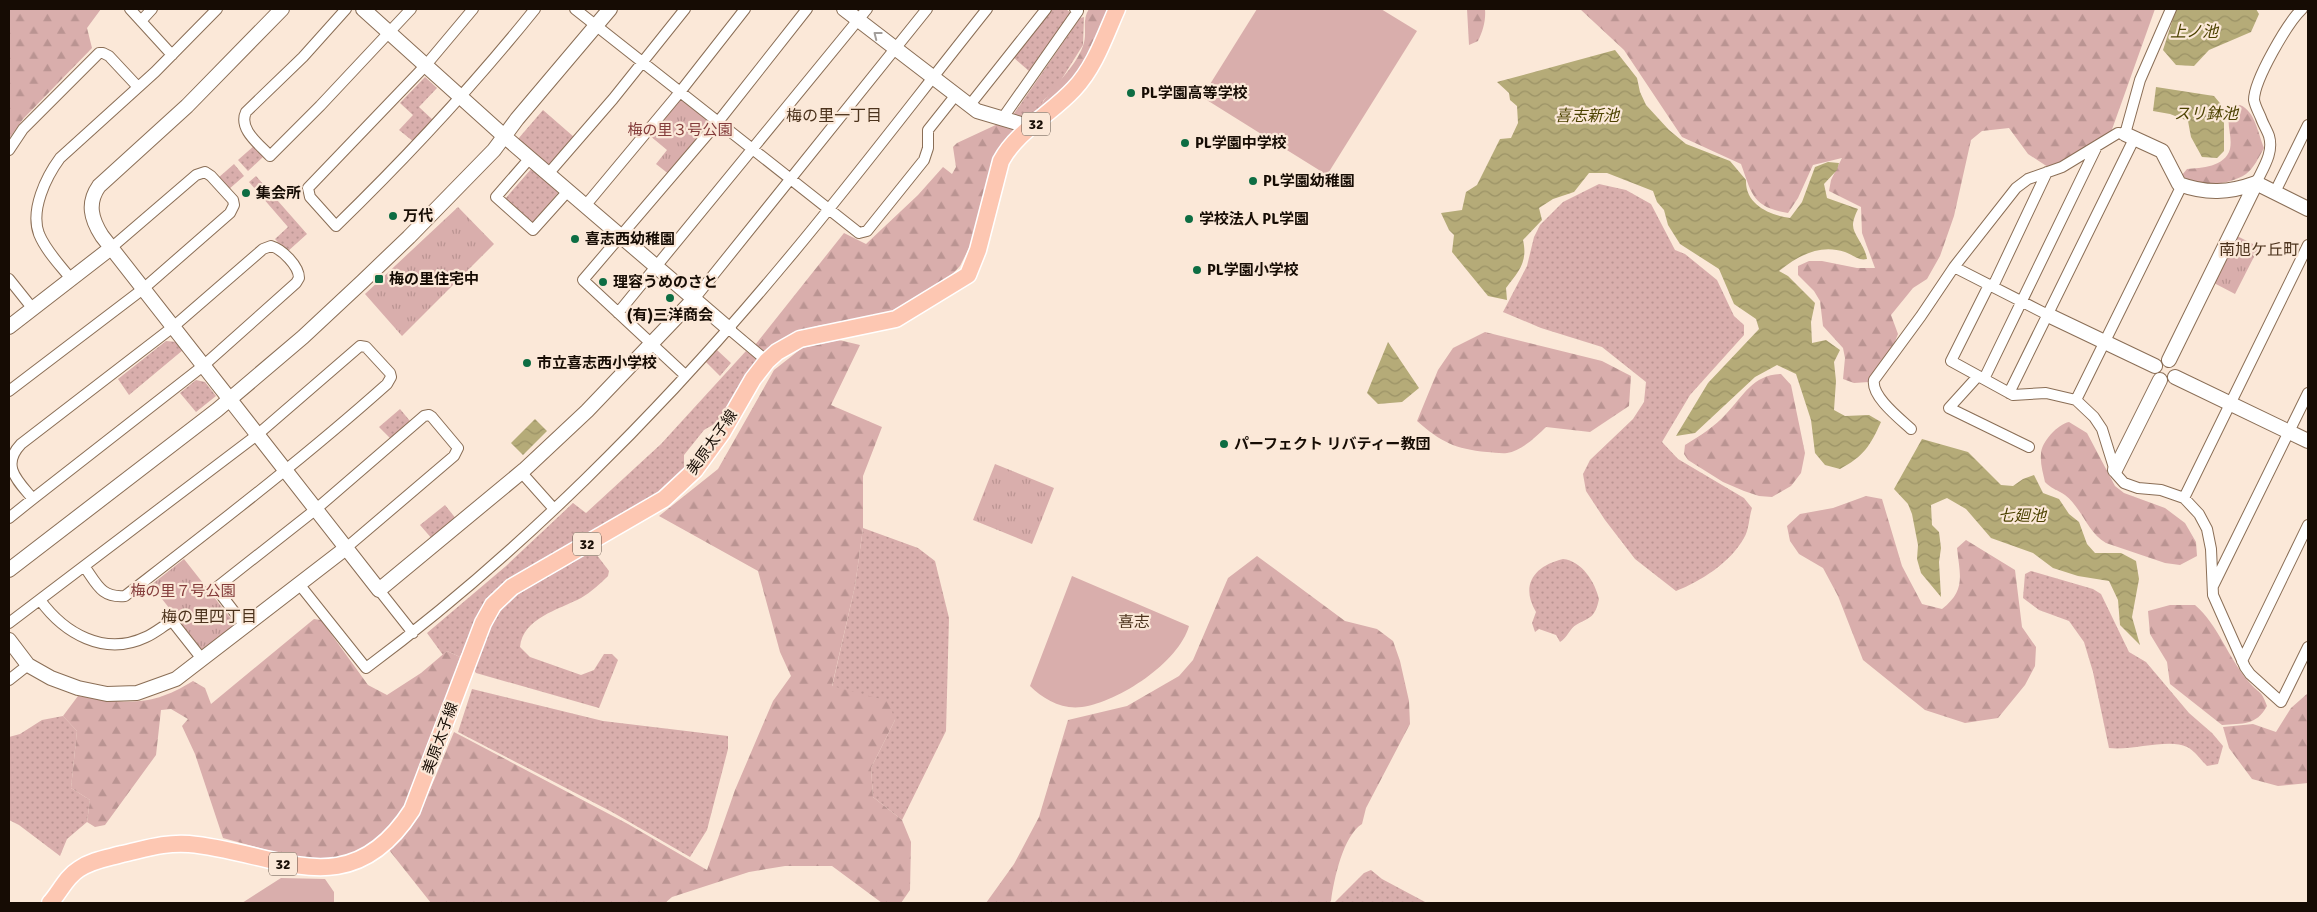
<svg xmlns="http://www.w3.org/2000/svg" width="2317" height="912" font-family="Signika,'Noto Sans JP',sans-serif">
	<defs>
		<pattern id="grass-dots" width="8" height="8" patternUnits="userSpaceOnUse" patternTransform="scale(1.25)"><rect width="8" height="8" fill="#d9aeac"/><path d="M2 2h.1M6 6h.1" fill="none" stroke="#ba9492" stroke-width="1.8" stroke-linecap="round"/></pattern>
		<pattern id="forest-firs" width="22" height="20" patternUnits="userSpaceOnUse" patternTransform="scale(1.25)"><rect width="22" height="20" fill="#d9aeac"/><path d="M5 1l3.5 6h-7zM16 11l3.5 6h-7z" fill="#ba9492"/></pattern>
		<pattern id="park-tufts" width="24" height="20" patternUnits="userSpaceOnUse" patternTransform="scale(1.25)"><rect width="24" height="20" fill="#d9aeac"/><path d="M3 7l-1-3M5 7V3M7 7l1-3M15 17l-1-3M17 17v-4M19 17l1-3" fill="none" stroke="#ba9492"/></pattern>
		<pattern id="water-waves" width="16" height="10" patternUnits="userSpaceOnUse" patternTransform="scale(1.25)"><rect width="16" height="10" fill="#b5ab78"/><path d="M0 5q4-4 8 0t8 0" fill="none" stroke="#9b9266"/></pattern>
	</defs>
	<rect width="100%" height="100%" fill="#fbe8d8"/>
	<path fill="url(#grass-dots)" d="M1052,9H1066L1071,13L1029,71L1013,57Z
		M1084,17L1083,45L1058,85L1043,101L1040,111L1033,121L1013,115L1080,18Z
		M425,77L437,88L419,107L434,121L414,142L399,130L413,115L400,103Z
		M543,110L574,137L549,166L518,139Z
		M255,145L264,156L248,171L238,160Z
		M234,164L244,176L228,190L218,178Z
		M532,168L559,192L533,222L505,199Z
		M256,176L307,234L287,252L275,239L288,227L249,182Z
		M1599,184L1626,190L1651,204L1675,250L1685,254L1717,280L1734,316L1744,325V335L1690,395L1662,442L1678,459L1744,498L1752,508C1749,517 1749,530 1744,538C1730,563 1701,581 1676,591L1635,559L1605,520L1586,491L1583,474L1590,460L1633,419L1644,402L1646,382L1602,347L1541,328L1503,312L1527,266L1534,237L1540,225L1563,202Z
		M166,341L177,342L183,350L129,395L118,379Z
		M717,350L731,363L720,376L706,362Z
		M746,351L758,360L724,414L716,423L704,430L684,455V471L675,481L599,532L524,574L474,630L460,657L447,651L443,655L427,633L506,566L573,503L586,513L661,444Z
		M196,380L205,382L216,396L196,412L180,393Z
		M400,409L410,421L391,439L379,427Z
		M445,505L457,520L433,540L420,525Z
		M863,528L918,548L935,561L949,618L946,731L902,820L873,797L871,768L895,720L832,687L855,586Z
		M593,550L609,571L608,576C600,584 591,592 581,598C558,610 523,618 520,647L530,657L581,675L594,670L604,654H612L618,660L599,708L476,673L473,669L488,630L508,600Z
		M1563,559C1582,561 1595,582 1599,599C1595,618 1590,617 1576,625C1571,627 1567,638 1560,642L1556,635L1539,629L1535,632L1532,623L1536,612C1520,585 1534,566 1563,559Z
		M2031,571L2093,589L2101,594L2129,652L2146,662L2189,713L2212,733L2223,746L2218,764L2207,766C2201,760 2194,750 2187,747C2169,738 2132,751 2109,748L2093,672L2084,642L2069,621L2039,610L2023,598L2025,574Z
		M472,689L603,721L728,736V749L707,830L690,857L612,812L458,732Z
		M63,716L77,731L71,788L90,800L87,822L67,839L60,856L19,825L9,820V737L20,734L42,720Z
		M1371,870L1382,879L1427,903H1334L1364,873Z"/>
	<path fill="url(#forest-firs)" d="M9,9H101L87,28L92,48L23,119L9,139Z
		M1089,9H1110L1081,75L1040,111V107C1052,86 1074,70 1083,46C1088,33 1081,21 1089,9Z
		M1467,9H1485C1486,20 1483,31 1478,41L1469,45Z
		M1580,9H2155L2110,135L2051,169L2028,154L2009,128L1982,131L1971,140L1954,216L1940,256L1927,279L1913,288L1891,315L1898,334L1891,352L1869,382L1854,383L1843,379L1845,358L1843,348L1823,326L1820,301L1814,291L1798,275V266L1809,261H1822L1857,268H1875L1862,233L1861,207L1829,191L1831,180L1842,158L1813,165L1798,198L1788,213C1752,207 1752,194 1741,164L1682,137L1624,50Z
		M2240,105C2255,111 2258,133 2264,148C2259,157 2254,168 2246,174C2230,185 2196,189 2182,175L2187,169C2201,168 2225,167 2230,149C2233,134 2224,123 2232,107Z
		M1000,123L1019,130L978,221L970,246L960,266L940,287L913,306L859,322L821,325L792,333L768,352L761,354L755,345L844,233L866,244L918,195L943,167L952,174L956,167L953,147L957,143Z
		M1485,332L1602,361L1631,376L1629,406L1590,432L1546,427C1536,437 1521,451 1507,453C1501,454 1493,452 1487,452C1455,449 1441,442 1417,421L1438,370L1453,348Z
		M839,340L860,345L831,405L882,427L863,476V528L855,586L832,686L888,701L895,720L871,768L873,797L902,820L911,842L910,890L901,903H882L832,866H785L749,872L672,897L665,903H431L389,850C423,819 436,773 454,732L628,824L707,870L735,790L773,701L791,676L780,652L758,571L659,516L718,469L774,370L802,348Z
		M1781,374L1791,385L1805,453L1801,473L1791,486L1772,497L1759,496L1744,491L1723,482L1688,460L1684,454L1685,445C1700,436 1715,426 1726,414C1744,395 1753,375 1781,374Z
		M2069,422L2087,433L2115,486L2124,493L2165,508L2185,523L2196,542L2197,556L2180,565L2165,563L2106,543C2087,532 2082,508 2065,495C2058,490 2050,488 2045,482C2043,473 2040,463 2041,454C2041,442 2058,424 2069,422Z
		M1866,496L1882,499L1902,566L1922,604L1942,609C1966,590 1960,576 1957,548L1966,540L2015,570L2022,627L2036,647L2035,666L2025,685L1998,718L1965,723L1925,710L1863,660L1838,596L1823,568L1799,554L1790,541L1787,526L1800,514L1833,508Z
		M1257,556L1345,621L1377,629L1393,641L1400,661L1409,701L1410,724L1366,808L1362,824C1343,836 1334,879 1331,901L1329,903H986L1014,864L1039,817L1068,720L1127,706L1179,676L1193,660L1228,578Z
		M2170,605H2195C2219,626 2228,658 2249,682C2259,694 2261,689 2267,706C2256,726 2243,723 2222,725L2170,684L2167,662L2150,634L2148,611Z
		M314,619L321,620L368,685L387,695L421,673L447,651L460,657L439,721L409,801L391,828L365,853L333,861L293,857L223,838L195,754L182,726L188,719L171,709L161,710L156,755L105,825L95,827L87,822L90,800L71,788L77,731L63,716L78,696C126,703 150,708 193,681L205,688L211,704Z
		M2308,693V783L2278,786L2252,779L2229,748L2223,727L2253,724L2276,732L2291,708Z"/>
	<path fill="url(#park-tufts)" d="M679,98L712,124L670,175L656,164L667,150L649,135Z
		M458,207L494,244L402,336L365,294Z
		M2237,236L2259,247L2235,294L2214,283Z
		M995,464L1054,488L1032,544L973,520Z
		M184,559L236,625L203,651L151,585Z"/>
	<path fill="#d9aeac" d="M1257,9H1381L1417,31L1327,175L1202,97Z
		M1072,576L1189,626C1179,662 1119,702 1082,707C1062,710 1043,699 1030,686Z
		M281,878L325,879L334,892V903H242Z"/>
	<path fill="url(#water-waves)" d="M2176,9H2256L2259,14L2251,32L2209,50L2194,66L2176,65L2163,50Z
		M1615,50L1637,78L1640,92L1646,105L1669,130L1686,144L1730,161L1746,180C1745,204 1769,215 1790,218L1802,202L1815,167L1828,162L1839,163L1837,170L1824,184L1827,198L1858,209C1856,213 1853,220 1853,225C1853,235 1865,245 1867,259C1858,261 1854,255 1845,252C1820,244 1799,255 1779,271L1788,276L1815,303L1811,322L1812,343L1826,340L1840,350L1834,362L1836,381L1834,410L1845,416L1869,415L1881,422C1870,446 1864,456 1840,469L1825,465L1815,453L1811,420L1796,374L1777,365L1755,377L1695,433L1676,436L1708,383L1759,329L1756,319L1734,304L1719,269L1680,244L1668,225L1664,210L1657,202L1653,191L1607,173H1589L1574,192L1553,199L1539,208L1542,220L1523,240C1528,262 1519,271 1506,288L1507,300L1488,296L1452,252L1454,235L1449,230L1441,213L1462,210L1466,192L1477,185L1500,139L1511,138L1518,123L1517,106L1510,100L1509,93L1497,82Z
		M2156,87L2214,96L2224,108V151L2217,158L2202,157L2191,137L2188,121L2170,114L2153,111Z
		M1388,342L1419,388L1402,402L1378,404L1367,393Z
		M535,419L547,431L523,455L511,443Z
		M1922,439L1968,452L2001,485L2013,486L2023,479L2034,475L2043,493L2059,499L2069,514L2079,522L2087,544L2095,553H2121L2136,561L2139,579L2132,617L2140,645L2120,625L2118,600L2109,581L2078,576L2053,568L2033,553L1991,538L1966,509L1947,498L1931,505L1932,525L1939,532L1941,548L1939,562L1941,597L1921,573L1917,559L1918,545L1912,514L1908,504L1894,489Z"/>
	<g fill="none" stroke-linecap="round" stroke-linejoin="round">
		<g stroke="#8a6e56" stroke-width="12">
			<path id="minor" d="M130,9L172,55
				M346,9L303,57L246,112C238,129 259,144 270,156L320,106L411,9
				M473,9L426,65L308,188L310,197L336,226C407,157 473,86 535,9
				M575,9L859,233L867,231L924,160L928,148V130L955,96
				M141,21L152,9
				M969,106L1046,9
				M1002,119L1078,11L1075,9
				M9,150L23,129L99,53H103L109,56L138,87
				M530,158L496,197L533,230L568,191
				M2047,172L1995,282L1987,289L1951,361L2013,395L2046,393L2076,400L2094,417L2102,429L2116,474L2124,483L2138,488L2161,490L2184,498L2199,514L2207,529L2211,549L2213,595L2245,667L2250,674L2281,702L2308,647
				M548,174L613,99L685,9
				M2256,183C2263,168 2274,153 2269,136C2267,130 2263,124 2261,118C2259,113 2255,106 2254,100C2254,80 2288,22 2302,9
				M2275,192L2308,125
				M585,206L680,92L745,9
				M1954,267L2048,315
				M9,279L33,309
				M71,279C60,265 46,251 39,234C30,210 46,177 60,158L155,72L217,9
				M694,299L927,9
				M618,313L867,9
				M729,329L767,361
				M685,375L583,280L718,122L807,9
				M1978,376L1949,408L2029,447
				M1984,379L2097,146
				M9,391L143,289L230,213L234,205L233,200L211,176L205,172L196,175L111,248
				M2009,393L2134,139
				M2076,400L2182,185
				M1911,429C1899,418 1871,396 1874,380L1921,316L1954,267L2016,188L2028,179L2062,167L2118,133L2125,134L2140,80L2171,9
				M521,472L554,509
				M2184,498L2308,245
				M9,518L34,498L203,366L296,283L299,278C299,266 282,249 271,246L263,249L173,327L21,444C0,466 18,481 33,499
				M299,584L366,668C518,555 661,411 782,266C853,182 919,94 987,9
				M2213,586L2308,393
				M379,590L413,633
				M40,600C64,633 104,657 146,637C155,633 163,626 172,621L202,659
				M9,623L257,435L360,346L366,347L390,373L391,377L387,384C303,459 214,527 125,596C101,598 97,584 84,566
				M245,626L216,588L315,510L424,416L429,415L432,417L458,448L454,456L346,548
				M2242,661L2308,525
				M9,680L28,665"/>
		</g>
		<g stroke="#8a6e56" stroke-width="16">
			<path id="tertiary" d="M282,9L187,106L99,186C87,203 91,219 102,236L379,590L524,470L587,411L694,299
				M363,9L504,136L729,329
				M844,9L977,111L1031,127
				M2125,134L2162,151L2179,184C2206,194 2229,193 2256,183L2308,209
				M2048,315L2155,366
				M9,327L111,248
				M2169,360L2256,183
				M2175,377L2308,441
				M2115,470L2160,380
				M9,570L217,410L303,337L363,281L409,237L494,150L517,119L610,9
				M9,640L28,665L51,678L78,688L107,694L137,693L176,679L346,548"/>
		</g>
		<g stroke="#fff" stroke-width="19">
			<path id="primary" d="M50,903C60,892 66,877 79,869C92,860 108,858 122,854C145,849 166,842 189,844C277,852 349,908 412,810L483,623L493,605L512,587L664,499L695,470L722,433L753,379L767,361L777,352L800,339L896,319L968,275L978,250L1001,161C1017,131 1051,114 1074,89C1095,67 1105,36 1117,9"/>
		</g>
		<use href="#minor" stroke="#fff" stroke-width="10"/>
		<use href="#tertiary" stroke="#fff" stroke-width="14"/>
		<use href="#primary" stroke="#fdc7b2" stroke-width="16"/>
	</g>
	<defs><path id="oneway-chevron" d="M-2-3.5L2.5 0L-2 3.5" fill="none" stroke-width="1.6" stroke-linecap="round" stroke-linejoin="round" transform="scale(1.25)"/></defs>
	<use stroke="#a29e9b" href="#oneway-chevron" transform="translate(877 35) rotate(-142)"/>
	<g fill="#0d6d43" stroke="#fbe8d8" stroke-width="2">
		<circle cx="1131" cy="93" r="5"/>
		<circle cx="1185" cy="143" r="5"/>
		<circle cx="1253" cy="181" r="5"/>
		<circle cx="246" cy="193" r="5"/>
		<circle cx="393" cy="216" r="5"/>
		<circle cx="1189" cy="219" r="5"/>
		<circle cx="575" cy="239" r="5"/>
		<circle cx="1197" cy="270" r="5"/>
		<rect x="374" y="274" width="10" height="10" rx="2.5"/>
		<circle cx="603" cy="282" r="5"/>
		<circle cx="670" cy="298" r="5"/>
		<circle cx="527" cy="363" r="5"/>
		<circle cx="1224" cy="444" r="5"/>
	</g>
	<g text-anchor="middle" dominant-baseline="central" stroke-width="4.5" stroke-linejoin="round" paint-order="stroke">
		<g fill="#fbe8d8" stroke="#5b4e44" stroke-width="1">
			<rect x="1022" y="112.5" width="28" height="23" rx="4"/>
			<rect x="573" y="532.5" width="28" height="23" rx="4"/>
			<rect x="269" y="852.5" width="28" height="23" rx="4"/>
		</g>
		<g font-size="14" font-weight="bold" fill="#160c04">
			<text x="1036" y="124">32</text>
			<text x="587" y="544">32</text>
			<text x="283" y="864">32</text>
		</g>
		<g font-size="15" font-weight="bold" fill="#160c04" stroke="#fbe8d8" text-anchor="start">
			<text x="1141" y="93">PL学園高等学校</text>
			<text x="1195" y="143">PL学園中学校</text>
			<text x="1263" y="181">PL学園幼稚園</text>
			<text x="256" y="193">集会所</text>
			<text x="403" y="216">万代</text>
			<text x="1199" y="219">学校法人 PL学園</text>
			<text x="585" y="239">喜志西幼稚園</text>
			<text x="1207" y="270">PL学園小学校</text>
			<text x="389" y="279">梅の里住宅中</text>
			<text x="613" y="282">理容うめのさと</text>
			<text x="670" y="315" text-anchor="middle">(有)三洋商会</text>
			<text x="537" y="363">市立喜志西小学校</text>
			<text x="1234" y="444">パーフェクト リバティー教団</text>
		</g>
		<g font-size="15" fill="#843c3b" stroke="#fbe8d8">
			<text x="680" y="130">梅の里３号公園</text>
			<text x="183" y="591">梅の里７号公園</text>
		</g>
		<g font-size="15" fill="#160c04" stroke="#fbe8d8">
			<text transform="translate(712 442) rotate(-55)">美原太子線</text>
			<text transform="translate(440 738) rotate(-70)">美原太子線</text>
		</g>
		<g font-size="16" font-style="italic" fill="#4c4200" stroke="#fbe8d8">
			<text x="2194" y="32">上ノ池</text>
			<text x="2206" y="114">スリ鉢池</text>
			<text x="1587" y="116">喜志新池</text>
			<text x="2022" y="516">七廻池</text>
		</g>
		<g font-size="16" fill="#4c331d" stroke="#fbe8d8">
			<text x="834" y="116">梅の里一丁目</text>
			<text x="2259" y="250">南旭ケ丘町</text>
			<text x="209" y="617">梅の里四丁目</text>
			<text x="1134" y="622">喜志</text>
		</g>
	</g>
	<rect width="2317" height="912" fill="none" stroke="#160c04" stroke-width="20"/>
</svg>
